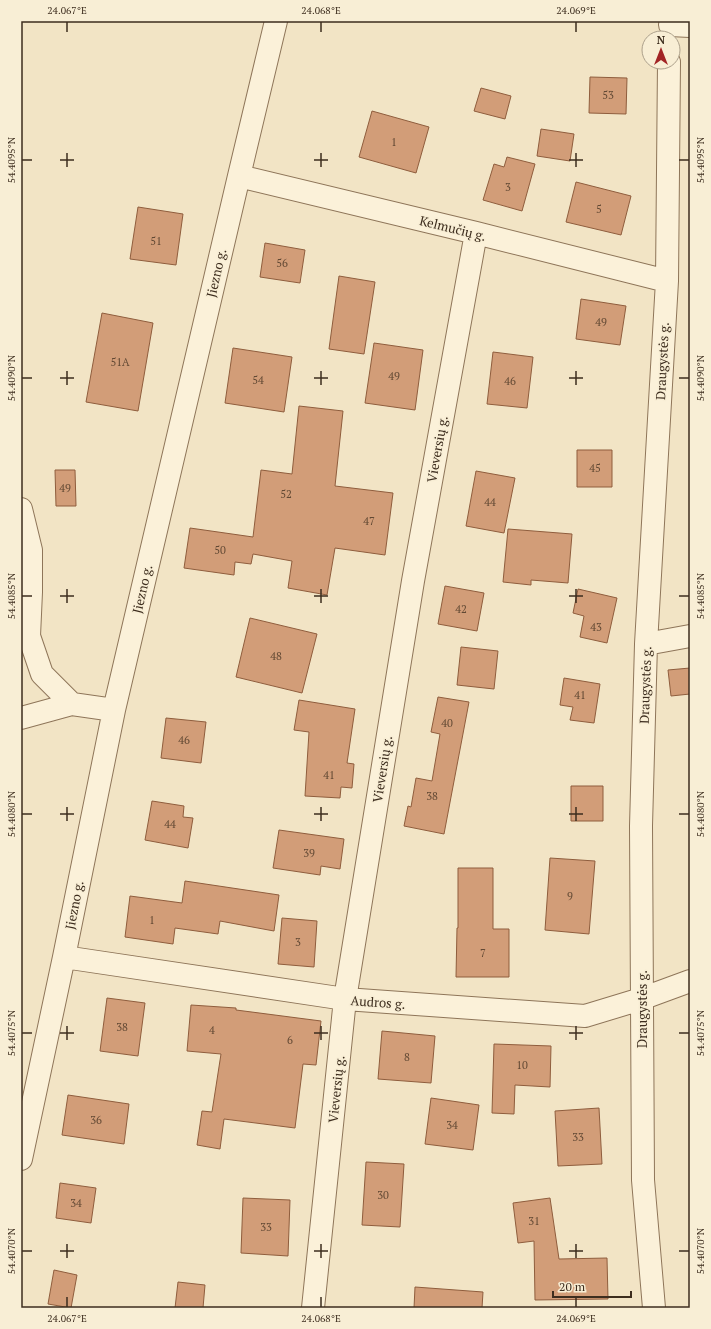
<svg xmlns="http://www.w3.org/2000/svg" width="711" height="1329" font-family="'PT Serif',serif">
	<rect width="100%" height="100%" fill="#f2e4c5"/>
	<path fill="#d29d78" stroke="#8f5d3d" d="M590,77L627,78L626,114L589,113Z
		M481,88L511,96L505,119L474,111Z
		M372,111L429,127L416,173L359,157Z
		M541,129L574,134L570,161L537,156Z
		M507,157L535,164L522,211L483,200L494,164L504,167Z
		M576,182L631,196L621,235L566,222Z
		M138,207L183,214L176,265L130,259Z
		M265,243L305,250L300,283L260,277Z
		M339,276L375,282L364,354L329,349Z
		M581,299L626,306L620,345L576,339Z
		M102,313L153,323L138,411L86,402Z
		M374,343L423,350L415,410L365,403Z
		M233,348L292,357L284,412L225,403Z
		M493,352L533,357L527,408L487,404Z
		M299,406L343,411L335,486L393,493L385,555L335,548L327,595L288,588L292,561L253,554L251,564L235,562L234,575L184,568L190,528L253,537L261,470L292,474Z
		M577,450H612V487H577Z
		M55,470H75L76,506H56Z
		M476,471L515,478L504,533L466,526Z
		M508,529L572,534L568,583L531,580V585L503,582Z
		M445,586L484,593L477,631L438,624Z
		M578,589L617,598L607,643L580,637L584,616L573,613Z
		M250,618L317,634L302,693L236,677Z
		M461,647L498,651L494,689L457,685Z
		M690,668V694L671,696L668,670Z
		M564,678L600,684L594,723L570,720L573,707L560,705Z
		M438,697L469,702L444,834L404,826L408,806L411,807L416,778L432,781L440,734L431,732Z
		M299,700L355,709L347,763L354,764L352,788L341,787L340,798L305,796L309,732L294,730Z
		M166,718L206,722L201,763L161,758Z
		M571,786H603V821H571Z
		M152,801L184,806L183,817L193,818L188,848L145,840Z
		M279,830L344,839L340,869L321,866L320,875L273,868Z
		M550,858L595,861L589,934L545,930Z
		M458,868H493V929H509V977H456L457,928H458Z
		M185,881L279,895L274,931L220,921L218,934L175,928L173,944L125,937L130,896L182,903Z
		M282,918L317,921L314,967L278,964Z
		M107,998L145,1003L138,1056L100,1051Z
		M191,1005L236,1008V1010L321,1021L316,1065L303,1064L295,1128L224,1119L220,1149L197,1145L202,1111L212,1112L221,1054L187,1051Z
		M382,1031L435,1036L431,1083L378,1079Z
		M494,1044L551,1046L550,1087L515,1085L514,1114L492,1113Z
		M68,1095L129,1104L124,1144L62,1135Z
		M431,1098L479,1105L473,1150L425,1144Z
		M599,1108L602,1164L558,1166L555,1111Z
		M366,1162L404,1164L400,1227L362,1225Z
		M60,1183L96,1188L91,1223L56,1218Z
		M243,1198L290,1200L288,1256L241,1253Z
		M550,1198L559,1259L607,1258L608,1299L535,1300L534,1241L518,1243L513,1203Z
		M54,1270L77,1275L71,1308L48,1304Z
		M178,1282L205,1285L203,1308H175Z
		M415,1287L483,1292L482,1308H414Z"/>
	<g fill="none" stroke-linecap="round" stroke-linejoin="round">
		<g stroke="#8e7559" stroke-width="24">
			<path id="minor" d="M670,25L690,26
				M239,176L476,233L667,281
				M21,509L31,550V592L29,636L42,674L72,704
				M646,644L690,636
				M21,718L72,704L114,710
				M64,957L345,999L585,1016L641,999L690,981
				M21,1159L64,957L114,710L239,176L276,21
				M313,1308L345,999L413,581L476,233
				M654,1308L643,1180L641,826L646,644L667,281L669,62"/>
		</g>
		<use href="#minor" stroke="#fbf1d9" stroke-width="22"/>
	</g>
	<path fill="none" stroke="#3d2d1e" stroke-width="1.5" d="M67,22V32M321,22V32M576,22V32M67,153V167M321,153V167M576,153V167M22,160H32M60,160H74M314,160H328M569,160H583M679,160H689M67,371V385M321,371V385M576,371V385M22,378H32M60,378H74M314,378H328M569,378H583M679,378H689M67,589V603M321,589V603M576,589V603M22,596H32M60,596H74M314,596H328M569,596H583M679,596H689M67,807V821M321,807V821M576,807V821M22,814H32M60,814H74M314,814H328M569,814H583M679,814H689M67,1026V1040M321,1026V1040M576,1026V1040M22,1033H32M60,1033H74M314,1033H328M569,1033H583M679,1033H689M67,1244V1258M321,1244V1258M576,1244V1258M22,1251H32M60,1251H74M314,1251H328M569,1251H583M679,1251H689M67,1297V1307M321,1297V1307M576,1297V1307"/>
	<g text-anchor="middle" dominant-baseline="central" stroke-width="3" stroke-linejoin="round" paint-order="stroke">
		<g font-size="11" fill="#624934">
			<text x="608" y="95">53</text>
			<text x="394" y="142">1</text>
			<text x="508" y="187">3</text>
			<text x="599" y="209">5</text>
			<text x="156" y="241">51</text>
			<text x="282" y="263">56</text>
			<text x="601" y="322">49</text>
			<text x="120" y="362">51A</text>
			<text x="394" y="376">49</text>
			<text x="258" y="380">54</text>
			<text x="510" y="381">46</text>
			<text x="595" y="468">45</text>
			<text x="65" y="488">49</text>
			<text x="286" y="494">52</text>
			<text x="490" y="502">44</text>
			<text x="369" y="521">47</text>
			<text x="220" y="550">50</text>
			<text x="461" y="609">42</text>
			<text x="596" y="627">43</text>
			<text x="276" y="656">48</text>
			<text x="580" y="695">41</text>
			<text x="447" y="723">40</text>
			<text x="184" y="740">46</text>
			<text x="329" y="775">41</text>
			<text x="432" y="796">38</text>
			<text x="170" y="824">44</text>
			<text x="309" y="853">39</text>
			<text x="570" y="896">9</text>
			<text x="152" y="920">1</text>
			<text x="298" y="942">3</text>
			<text x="483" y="953">7</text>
			<text x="122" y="1027">38</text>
			<text x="212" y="1030">4</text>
			<text x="290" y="1040">6</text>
			<text x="407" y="1057">8</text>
			<text x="522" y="1065">10</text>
			<text x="96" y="1120">36</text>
			<text x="452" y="1125">34</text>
			<text x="578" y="1137">33</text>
			<text x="383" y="1195">30</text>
			<text x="76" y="1203">34</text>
			<text x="534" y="1221">31</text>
			<text x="266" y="1227">33</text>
		</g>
		<g font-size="13" fill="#3d2d1e" stroke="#f8eed5">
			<text transform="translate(453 228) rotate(14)">Kelmučių g.</text>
			<text transform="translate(216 273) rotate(-77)">Jiezno g.</text>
			<text transform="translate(662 361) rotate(-87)">Draugystės g.</text>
			<text transform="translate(437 449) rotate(-80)">Vieversių g.</text>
			<text transform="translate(142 589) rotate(-77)">Jiezno g.</text>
			<text transform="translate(645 685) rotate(-88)">Draugystės g.</text>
			<text transform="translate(382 769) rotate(-81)">Vieversių g.</text>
			<text transform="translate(74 905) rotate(-79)">Jiezno g.</text>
			<text transform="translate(378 1002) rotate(4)">Audros g.</text>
			<text transform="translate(642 1009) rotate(-90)">Draugystės g.</text>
			<text transform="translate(336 1089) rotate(-84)">Vieversių g.</text>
		</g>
	</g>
	<rect width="711" height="1329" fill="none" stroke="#f8eed5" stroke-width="44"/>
	<g transform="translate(661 50)"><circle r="19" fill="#f8eed5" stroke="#ada18c"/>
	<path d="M0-3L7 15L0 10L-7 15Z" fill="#a22425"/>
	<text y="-6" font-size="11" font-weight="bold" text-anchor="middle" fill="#3d2d1e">N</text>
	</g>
	<path d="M553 1291v6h78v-6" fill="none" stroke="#3d2d1e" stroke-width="2"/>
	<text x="559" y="1291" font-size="12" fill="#3d2d1e" stroke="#f8eed5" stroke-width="3" paint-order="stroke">20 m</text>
	<rect x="22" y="22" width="667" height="1285" fill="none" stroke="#3d2d1e" stroke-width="1.5"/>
	<g font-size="10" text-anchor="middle" fill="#3d2d1e">
		<text x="67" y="14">24.067°E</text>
		<text x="321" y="14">24.068°E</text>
		<text x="576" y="14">24.069°E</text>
		<text transform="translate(11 160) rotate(-90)" y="4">54.4095°N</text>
		<text transform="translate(700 160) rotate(-90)" y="4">54.4095°N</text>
		<text transform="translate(11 378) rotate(-90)" y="4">54.4090°N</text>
		<text transform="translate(700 378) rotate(-90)" y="4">54.4090°N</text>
		<text transform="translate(11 596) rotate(-90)" y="4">54.4085°N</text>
		<text transform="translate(700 596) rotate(-90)" y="4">54.4085°N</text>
		<text transform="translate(11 814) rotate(-90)" y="4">54.4080°N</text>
		<text transform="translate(700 814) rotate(-90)" y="4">54.4080°N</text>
		<text transform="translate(11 1033) rotate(-90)" y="4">54.4075°N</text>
		<text transform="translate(700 1033) rotate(-90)" y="4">54.4075°N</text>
		<text transform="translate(11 1251) rotate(-90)" y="4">54.4070°N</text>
		<text transform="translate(700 1251) rotate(-90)" y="4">54.4070°N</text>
		<text x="67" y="1322">24.067°E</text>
		<text x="321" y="1322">24.068°E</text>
		<text x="576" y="1322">24.069°E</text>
	</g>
</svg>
